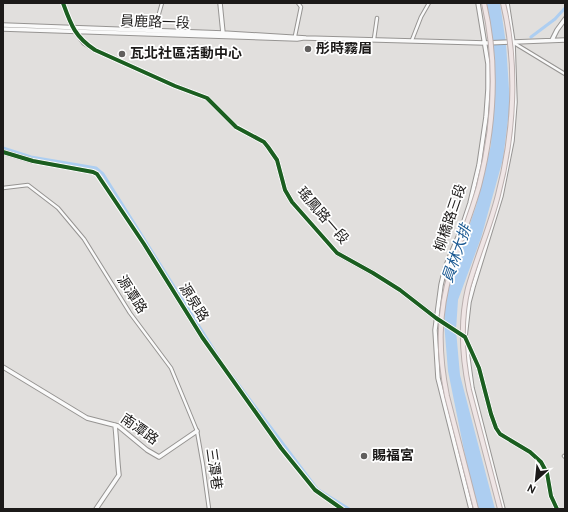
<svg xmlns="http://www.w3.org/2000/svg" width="568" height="512" font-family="Overpass,'Noto Sans TC',sans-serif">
	<rect width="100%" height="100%" fill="#e1dfdd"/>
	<path fill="#adcef1" d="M486,3H500L506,44L510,104L503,159L481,238L458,300L456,330L460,375L495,509H478L466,460L448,371L444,322L446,295L476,206L491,145L495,58Z"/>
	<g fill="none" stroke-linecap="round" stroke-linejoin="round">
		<path stroke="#adcef1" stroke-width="3" d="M531,37L555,19L565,8
			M3,148L31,157L96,168L103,174L219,358
			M232,376L317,489L349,509"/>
		<g stroke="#969492" stroke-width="4.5">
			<path id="street" d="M63,3L72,28
				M154,31L162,3
				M295,36L301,7L298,3
				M374,39L377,18
				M412,40L421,17L429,3
				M514,43L565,74
				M3,188L28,185L58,208L84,239L130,313L171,368L197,431L203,465L209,509
				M564,456L565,457"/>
		</g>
		<g stroke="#969492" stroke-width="5.5">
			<path id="secondary" d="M220,3L223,33
				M3,25L223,33L306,38L485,43L565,40
				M73,28L84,43L95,50L175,86L207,98L236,127L264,142L268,147L277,160L285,190L292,202L337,253L373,273L400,290L436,318L465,337L479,368L491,414L496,428L500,434L530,452L541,462L547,473L551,496L557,509
				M3,29L297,39L303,38
				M552,40L557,30L565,19
				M3,152L33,161L93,172L97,174L144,244L202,337L281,448L315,490L342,509
				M3,367L87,418L118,426L147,450L159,457L197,431
				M96,509L119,475C117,458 117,442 115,425
				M471,509L438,378L435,330L441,285L445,268L461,230L470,203L479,165L486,117L488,89V64L478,3
				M503,509L472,388L465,337L469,302L473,287L501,196L512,141L515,102L513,42L507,3"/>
		</g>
		<use href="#street" stroke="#fafafa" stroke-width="2.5"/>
		<use href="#secondary" stroke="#fafafa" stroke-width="3.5"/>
		<g stroke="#baafae" stroke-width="6" stroke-linecap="butt">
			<path id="highway-bridge" d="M476,509L447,396C438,351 438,314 451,270C459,242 471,215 479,186C494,127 498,63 484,3
				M500,509L469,390C462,356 460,321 468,288C477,256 490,227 498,195C514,134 518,65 503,3"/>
		</g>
		<use href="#highway-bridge" stroke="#efe5e5" stroke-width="4"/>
		<g stroke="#fff" stroke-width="6">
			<path id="cycleway" d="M63,3C71,25 75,37 95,50L175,86L207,98L236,127L264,142L268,147L277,160L285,190L292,202L337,253L373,273L400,290L436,318L465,337L479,368L491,414L496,428L500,434L530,452L541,462L547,473L551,496L557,509
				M3,152L33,161L93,172L97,174L144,244L202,337L281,448L315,490L342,509"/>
		</g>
		<use href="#cycleway" stroke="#1b5e20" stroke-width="4"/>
	</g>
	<g fill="#615f5e" stroke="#fff" stroke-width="1.5">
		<circle cx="308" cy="49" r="4"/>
		<circle cx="122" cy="54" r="4"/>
		<circle cx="364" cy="456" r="4"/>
	</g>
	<g text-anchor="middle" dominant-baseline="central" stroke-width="3.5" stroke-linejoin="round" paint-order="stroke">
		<g font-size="14" fill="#1c1a19" stroke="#fff">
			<text transform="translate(155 23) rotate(2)">員鹿路一段</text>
			<text transform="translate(322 216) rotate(49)">瑤鳳路一段</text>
			<text transform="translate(451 218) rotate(-71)">柳橋路三段</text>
			<text transform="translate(131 295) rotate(57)">源潭路</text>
			<text transform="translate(193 303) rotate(58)">源泉路</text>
			<text transform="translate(139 430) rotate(35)">南潭路</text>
			<text transform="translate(213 469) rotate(82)">三潭巷</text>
		</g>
		<g font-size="14" font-weight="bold" fill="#1c1a19" stroke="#fff" text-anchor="start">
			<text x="316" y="49">彤時霧眉</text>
			<text x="130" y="54">瓦北社區活動中心</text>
			<text x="372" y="456">賜福宮</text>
		</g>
		<g font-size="15" font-style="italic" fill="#1b5992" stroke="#fff">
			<text transform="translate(458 254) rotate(-71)">員林大排</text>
		</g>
	</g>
	<rect width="568" height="512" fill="none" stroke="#1c1a19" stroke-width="8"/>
	<g transform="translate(536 480) rotate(207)" stroke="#ffffff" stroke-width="3" paint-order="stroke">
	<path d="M0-3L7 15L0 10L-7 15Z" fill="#1c1a19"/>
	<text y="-6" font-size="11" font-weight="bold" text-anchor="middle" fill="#1c1a19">N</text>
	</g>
</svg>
